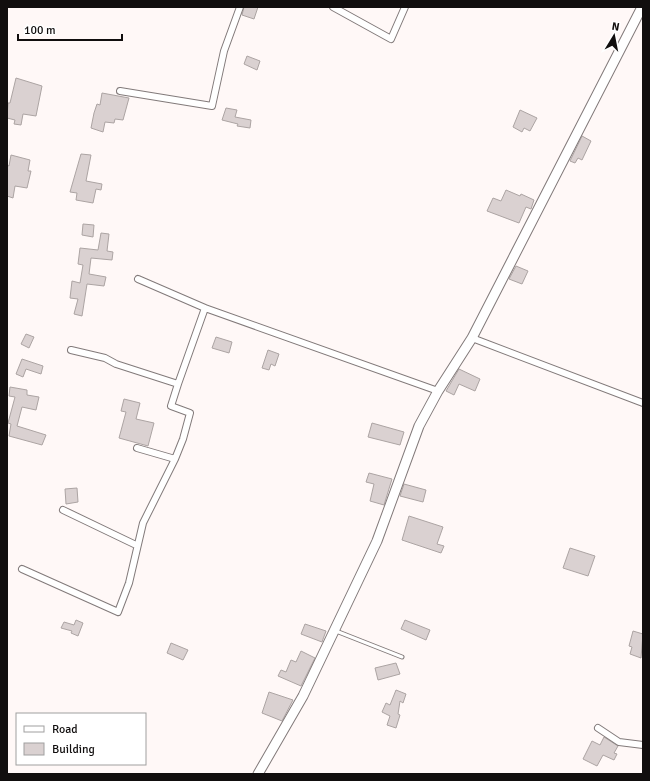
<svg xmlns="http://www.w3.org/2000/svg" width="650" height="781" font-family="Signika,sans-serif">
	<rect width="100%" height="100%" fill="#fff8f7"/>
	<path fill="#dad1d1" stroke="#aca4a3" d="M244,7H258L254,19L242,15Z
		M247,56L260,61L257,70L244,64Z
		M16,78L42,86L36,116L23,114L21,125L14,124L15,120L7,118L8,103H10Z
		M102,93L129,98L123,120L115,119L114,123L105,122L103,132L91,128L94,113L97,104L100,105Z
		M226,108L237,110L235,117L251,120L250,128L237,126L238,124L222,120Z
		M520,110L537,118L530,131L524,128L522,132L513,127Z
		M582,136L591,141L582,160L578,158L575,163L570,161Z
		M81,154L91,155L86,181L102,184L101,190L96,189L93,203L76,200L77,193L70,192Z
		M11,155L30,160L28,171H31L27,188L15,186L13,198L7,196V165L9,166Z
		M506,190L520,196L521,194L534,200L531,209L526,207L519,223L487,211L493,198L501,201Z
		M83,224L94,225L93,237L82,235Z
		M101,233L109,234L107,251L113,252L112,260L91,258L89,274L106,277L104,286L87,284L82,316L74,314L78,299L70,298L72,281L80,283L83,265L78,264L80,248L98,250Z
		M516,266L528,271L522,284L509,279Z
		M26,334L34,337L29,348L21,344Z
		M216,337L232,342L229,353L212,348Z
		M268,350L279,354L275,366L271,364L269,370L262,368Z
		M22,359L43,366L41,374L26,369L23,377L16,374Z
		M459,369L480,379L475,391L459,384L454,395L446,391Z
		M10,387L27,390V395L39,397L36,410L22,407L17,426L46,435L42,445L9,436L11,424L8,423L15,397L9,396Z
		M124,399L140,403L136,419L154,423L148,446L119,438L126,412L121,411Z
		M372,423L404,432L400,445L368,437Z
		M369,473L392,479L384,505L370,501L374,484L366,482Z
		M404,484L426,490L423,502L400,496Z
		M77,488L78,502L66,504L65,489Z
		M409,516L443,527L437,544L444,546L441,553L402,540Z
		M570,548L595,556L588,576L563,568Z
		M76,620L83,623L78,636L71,633L72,631L61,628L64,622L74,625Z
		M405,620L430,630L426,640L401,629Z
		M305,624L326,631L322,642L301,634Z
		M633,631L643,634L641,658L630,654L632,647L629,646Z
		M171,643L188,650L183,660L167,653Z
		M301,651L315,658L301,686L278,676L281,670L286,672L291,660L296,662Z
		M396,663L400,674L378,680L375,668Z
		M396,690L406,694L403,703L400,701L398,714L400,715L396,728L387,725L390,716L382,712L386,703L390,705Z
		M269,692L293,700L282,721L262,713Z
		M604,737L618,746L614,753L617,754L614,760L603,755L597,766L583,759L592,741L600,745Z"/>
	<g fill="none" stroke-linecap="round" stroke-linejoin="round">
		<g stroke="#827a7a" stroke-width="5">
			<path id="lane" d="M336,631L402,657"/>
		</g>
		<g stroke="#827a7a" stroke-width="8">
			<path id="street" d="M333,7L391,39L405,7
				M120,91L212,106L224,51L240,7
				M138,279L205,308L178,384
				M205,308L438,391
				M472,338L643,403
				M137,448L175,459
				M63,510L136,545
				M22,569L118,612L129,583L143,523L175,459L183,439L190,413L171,406L178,384L116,364L105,358L71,350
				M598,728L619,742L643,745"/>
		</g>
		<g stroke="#827a7a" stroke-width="11">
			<path id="secondary" d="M258,774L303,696L377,541L419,426L438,391L472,338L642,7"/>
		</g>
		<use href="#lane" stroke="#fff" stroke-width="3"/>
		<use href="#street" stroke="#fff" stroke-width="6"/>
		<use href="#secondary" stroke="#fff" stroke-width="9"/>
	</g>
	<rect width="650" height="781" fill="none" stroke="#110e0e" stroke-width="16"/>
	<rect x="16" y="713" width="130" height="52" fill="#ffffff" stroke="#a09f9f"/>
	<rect x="24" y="726" width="20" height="6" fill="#ffffff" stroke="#a09f9f"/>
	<text x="52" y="733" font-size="12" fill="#110e0e">Road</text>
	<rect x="24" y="743" width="20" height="12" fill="#dad1d1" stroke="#a09f9f"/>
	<text x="52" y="753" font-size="12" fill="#110e0e">Building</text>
	<g transform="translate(614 36) rotate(10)" stroke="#ffffff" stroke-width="3" paint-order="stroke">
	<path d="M0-3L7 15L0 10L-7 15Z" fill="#110e0e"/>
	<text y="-6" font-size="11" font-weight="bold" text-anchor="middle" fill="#110e0e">N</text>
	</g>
	<path d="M18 34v6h104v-6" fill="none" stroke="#110e0e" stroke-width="2"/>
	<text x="24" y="34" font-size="12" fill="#110e0e" stroke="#ffffff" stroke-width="3" paint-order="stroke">100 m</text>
</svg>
